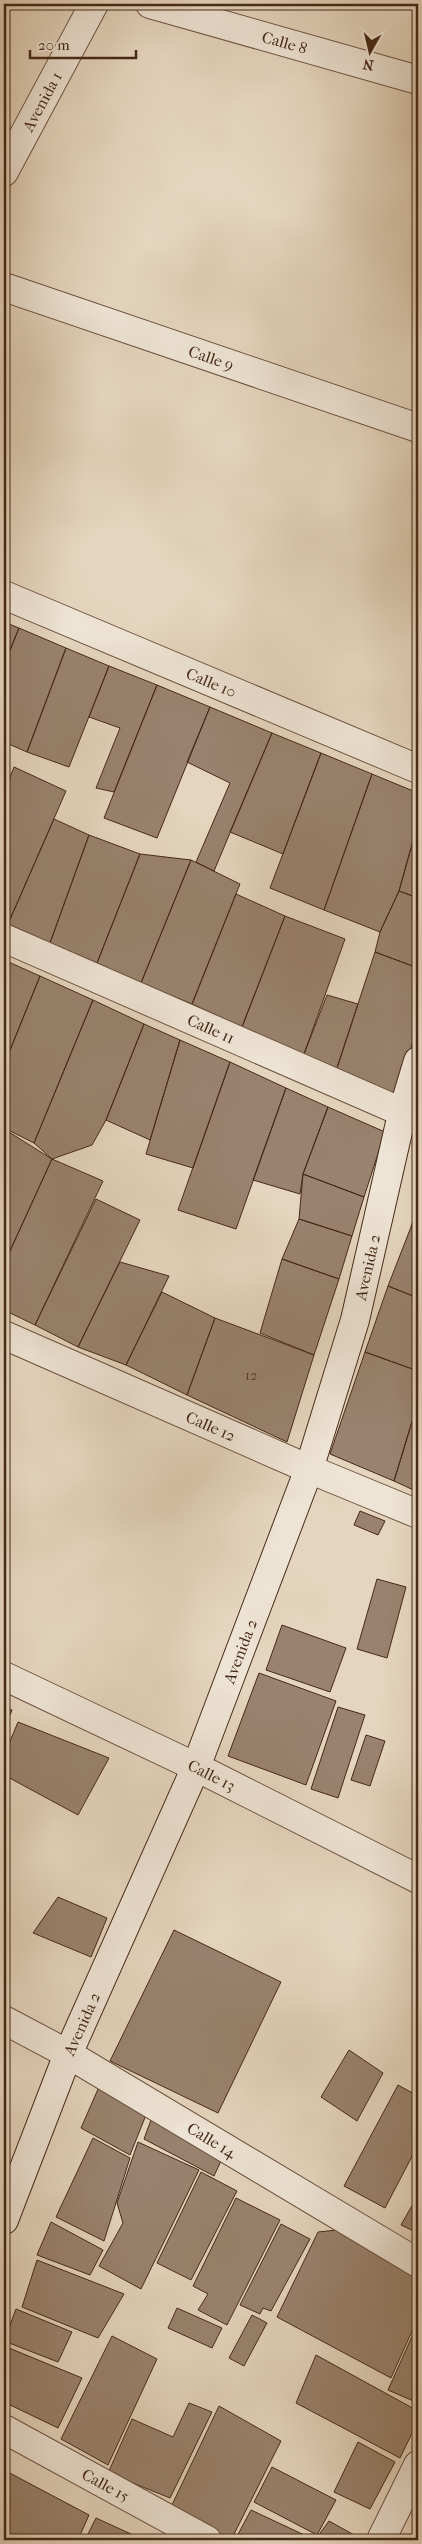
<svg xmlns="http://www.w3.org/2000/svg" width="422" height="2544" font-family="'IM FELL French Canon',serif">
	<rect width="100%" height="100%" fill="#e5d5be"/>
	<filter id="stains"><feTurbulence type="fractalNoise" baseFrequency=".004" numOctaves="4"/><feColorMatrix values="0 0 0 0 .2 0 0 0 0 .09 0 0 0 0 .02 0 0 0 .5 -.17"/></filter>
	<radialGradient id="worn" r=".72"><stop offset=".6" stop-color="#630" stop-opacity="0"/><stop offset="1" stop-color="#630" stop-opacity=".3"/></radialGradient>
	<path fill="#99826e" stroke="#462918" d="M4,622L19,628L4,665Z
		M19,628L66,648L27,752L4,742V665Z
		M66,648L109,666L69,767L27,752Z
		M109,666L157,685L114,792L96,788L120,728L89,717Z
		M157,685L210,707L157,838L104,818Z
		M210,707L272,733L214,871L196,862L230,783L187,762Z
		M272,733L321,753L283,854L230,832Z
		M321,753L372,774L324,910L270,888Z
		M14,767L66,791L8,924L4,923V793Z
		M372,774L418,793V823L399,891L380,932L324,910Z
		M54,819L89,835L50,943L8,924Z
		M418,823V898L399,891Z
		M89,835L140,854L97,963L50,943Z
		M140,854L191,860L141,983L97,963Z
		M191,860L240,884L192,1004L141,983Z
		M399,891L418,898V968L375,952L380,932Z
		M236,894L285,916L242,1027L192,1004Z
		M285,916L345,939L304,1054L242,1027Z
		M375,952L418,968V1018L400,1096L337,1068Z
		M4,960L40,976L4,1065Z
		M40,976L93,1000L34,1143L4,1128V1065Z
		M327,995L358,1004L337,1068L304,1054Z
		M93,1000L144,1024L106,1120L92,1145L52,1159L34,1143Z
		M144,1024L180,1040L150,1140L106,1120Z
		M180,1040L230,1062L193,1168L146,1154Z
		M230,1062L286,1088L236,1229L178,1210Z
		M286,1088L328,1107L303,1174L300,1194L253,1180Z
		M328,1107L385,1132L364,1197L303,1174Z
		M4,1129L52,1159L4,1264Z
		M52,1159L103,1181L35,1325L4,1310V1264Z
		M303,1174L364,1197L352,1236L299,1219Z
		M96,1199L140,1220L78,1347L35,1325Z
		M418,1202V1230L411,1227Z
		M299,1219L352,1236L339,1279L282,1259Z
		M411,1227L418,1230V1298L388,1286Z
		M282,1259L339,1279L314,1355L260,1333Z
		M120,1262L169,1276L126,1365L78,1347Z
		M388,1286L418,1298V1371L365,1352Z
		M162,1292L215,1318L187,1395L126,1365Z
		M215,1318L314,1355L287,1442L187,1395Z
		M365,1352L418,1371V1402L394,1481L330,1454Z
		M418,1402V1492L394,1481Z
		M360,1511L385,1521L378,1535L354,1525Z
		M377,1579L406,1587L387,1658L357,1649Z
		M282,1625L346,1648L330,1692L266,1670Z
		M259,1673L336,1701L306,1785L228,1756Z
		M338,1707L365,1715L338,1798L311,1789Z
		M4,1708L12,1710L4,1730Z
		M18,1722L109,1758L78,1815L4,1775V1756Z
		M366,1735L385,1741L370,1786L351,1780Z
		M58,1897L107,1918L91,1957L33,1933Z
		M174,1930L281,1982L218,2113L110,2061Z
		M349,2050L383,2073L357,2121L321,2097Z
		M102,2080L148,2110L130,2155L81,2128Z
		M398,2085L418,2096V2145L385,2208L344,2186Z
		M155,2109L226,2150L214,2176L144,2139Z
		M93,2138L130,2158L104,2241L56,2217Z
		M138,2142L199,2170L141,2289L99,2266L123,2223L117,2203Z
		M201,2172L237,2191L191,2280L157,2263Z
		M418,2195V2233L401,2225Z
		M236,2198L280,2220L227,2325L198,2310L208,2294L193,2286Z
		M51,2222L103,2250L90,2275L37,2255Z
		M281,2224L310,2239L271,2311L263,2308L260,2314L240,2305Z
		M347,2229L418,2269V2318L391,2378L277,2317L318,2232Z
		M37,2260L124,2294L98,2338L22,2307Z
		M177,2308L222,2328L212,2348L168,2328Z
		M16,2309L72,2332L58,2362L4,2341Z
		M252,2315L267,2323L244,2366L229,2358Z
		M418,2323V2403L388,2390Z
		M112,2336L157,2359L108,2465L61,2439Z
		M4,2346L82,2378L58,2428L4,2402Z
		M316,2355L418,2411V2421L400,2458L296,2403Z
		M189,2403L212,2412L170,2498L108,2473L132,2419L173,2437Z
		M219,2406L281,2441L231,2540L171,2507Z
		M358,2442L395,2462L370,2509L334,2492Z
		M272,2467L336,2500L317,2535L254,2502Z
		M4,2470L89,2515L78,2540H4Z
		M251,2510L315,2540L329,2521L356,2536L354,2540H235Z
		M96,2518L144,2540H85Z"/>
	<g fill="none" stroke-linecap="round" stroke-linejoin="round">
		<g stroke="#6e5442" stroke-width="30">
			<g id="street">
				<path id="s1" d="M150,4L418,80"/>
				<path id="s2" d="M4,172L94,4"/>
				<path id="s3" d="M4,287L418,428"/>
				<path id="s4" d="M4,595L418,769"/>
				<path id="s5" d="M4,938L418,1119"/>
				<path id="s6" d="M4,1335L309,1469L418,1514"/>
				<path id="s7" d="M4,1676L196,1767L418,1879"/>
				<path id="s8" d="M4,2020L68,2054L418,2263"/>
				<path id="s9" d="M4,2429L207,2540"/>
				<path d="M381,2540L418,2465"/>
			</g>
		</g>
		<g stroke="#462918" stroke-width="30">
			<g id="secondary">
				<path id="s10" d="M4,2220L68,2054L196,1767L309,1469L355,1320L402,1114L418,1061"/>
			</g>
		</g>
		<use href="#street" stroke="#eee4d5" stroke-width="28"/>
		<use href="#secondary" stroke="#eee4d5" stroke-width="28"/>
	</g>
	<g text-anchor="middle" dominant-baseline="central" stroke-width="4" stroke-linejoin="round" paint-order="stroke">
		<g font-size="14" fill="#5b3f2e">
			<text x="251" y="1375">12</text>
		</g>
		<g font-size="16" fill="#462918" stroke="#eee4d5">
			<text stroke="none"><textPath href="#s1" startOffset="140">Calle 8</textPath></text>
			<text stroke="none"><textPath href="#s2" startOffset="80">Avenida 1</textPath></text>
			<text stroke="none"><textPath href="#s3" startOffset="219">Calle 9</textPath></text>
			<text stroke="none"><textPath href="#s4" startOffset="225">Calle 10</textPath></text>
			<text stroke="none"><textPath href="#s5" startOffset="226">Calle 11</textPath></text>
			<text stroke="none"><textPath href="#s10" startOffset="1021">Avenida 2</textPath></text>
			<text stroke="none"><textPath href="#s6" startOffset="226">Calle 12</textPath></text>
			<text stroke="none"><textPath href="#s10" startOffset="616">Avenida 2</textPath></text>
			<text stroke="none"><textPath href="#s7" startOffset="230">Calle 13</textPath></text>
			<text stroke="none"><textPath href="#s10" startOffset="211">Avenida 2</textPath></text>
			<text stroke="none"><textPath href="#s8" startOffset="240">Calle 14</textPath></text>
			<text stroke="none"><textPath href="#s9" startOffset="116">Calle 15</textPath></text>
		</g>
	</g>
	<rect width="422" height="2544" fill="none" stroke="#e5d5be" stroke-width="20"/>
	<rect x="5" y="5" width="412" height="2534" fill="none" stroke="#462918" stroke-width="2.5"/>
	<rect x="10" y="10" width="402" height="2524" fill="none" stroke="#462918"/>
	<g transform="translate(370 52) rotate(188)" stroke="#eee4d5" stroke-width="4" paint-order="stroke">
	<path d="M0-4L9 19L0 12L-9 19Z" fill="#462918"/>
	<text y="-8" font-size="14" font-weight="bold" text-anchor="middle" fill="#462918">N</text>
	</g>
	<path d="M30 50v8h106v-8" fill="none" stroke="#462918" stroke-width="2.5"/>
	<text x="38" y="50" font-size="15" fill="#462918" stroke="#eee4d5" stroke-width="4" paint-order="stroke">20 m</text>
	<rect width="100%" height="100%" filter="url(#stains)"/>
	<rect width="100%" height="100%" fill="url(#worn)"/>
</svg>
